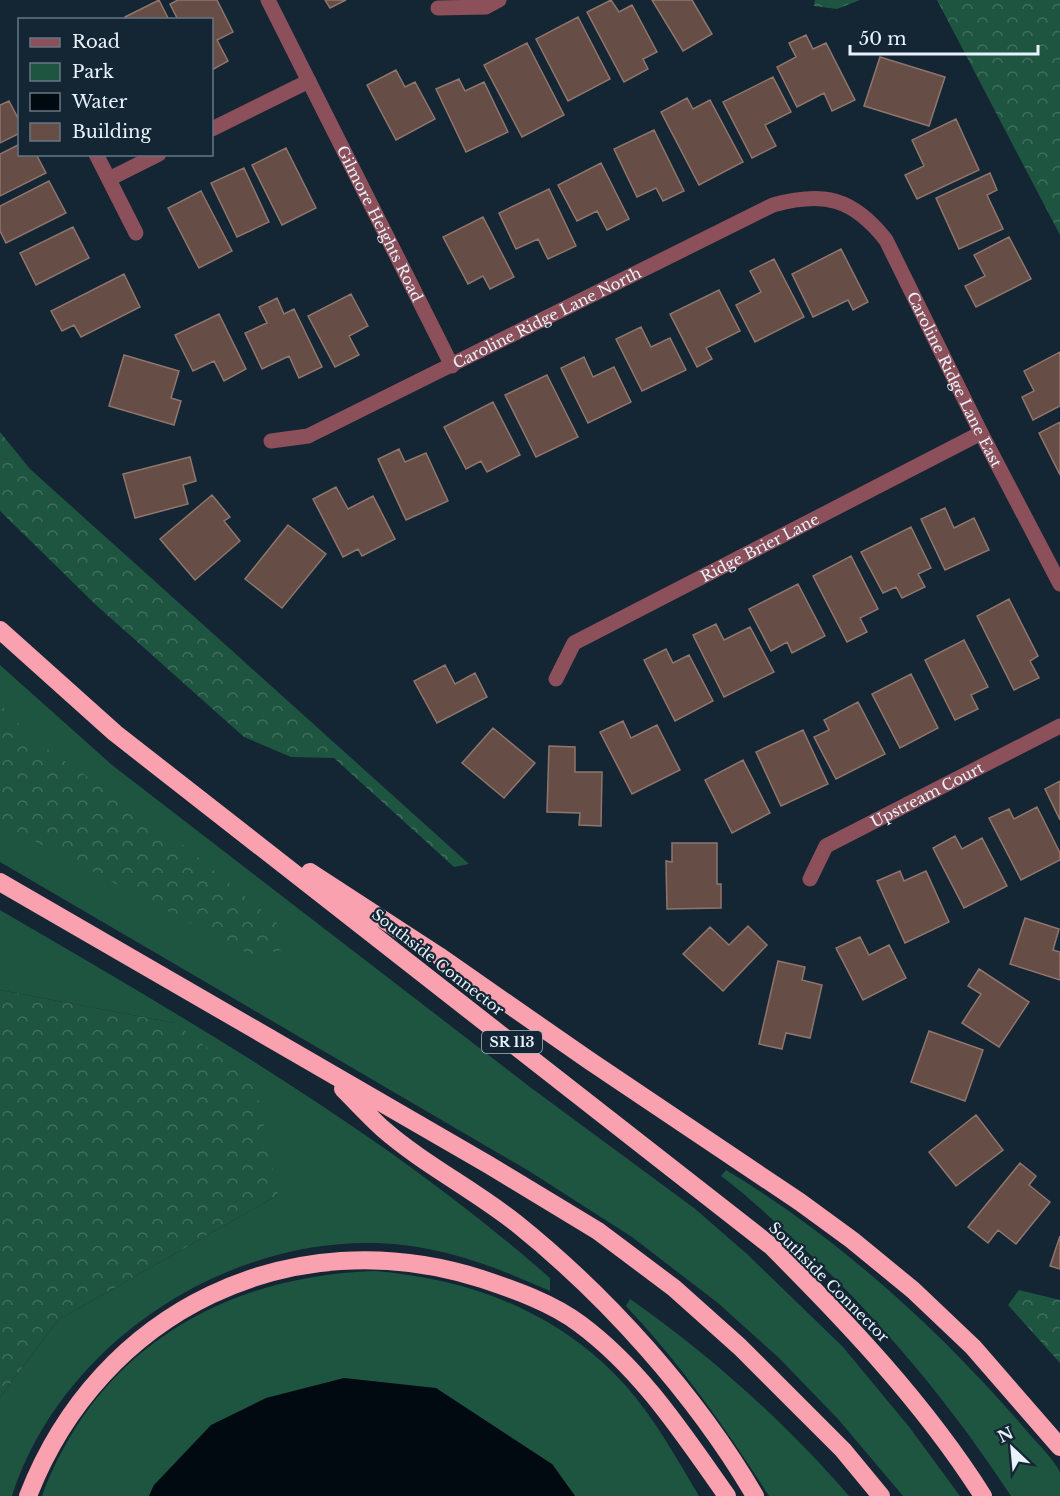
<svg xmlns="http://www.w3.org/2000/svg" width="1060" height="1496" font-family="'Libre Baskerville',serif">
	<defs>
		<pattern id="forest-crowns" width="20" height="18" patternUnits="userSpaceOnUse" patternTransform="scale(1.5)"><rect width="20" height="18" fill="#1e5540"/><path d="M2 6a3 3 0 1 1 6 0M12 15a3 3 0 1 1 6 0" fill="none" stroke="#3f6e5c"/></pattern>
	</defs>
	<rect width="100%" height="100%" fill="#142534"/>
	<path fill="#1e5540" d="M0,665L112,765L530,1087L694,1208L747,1254L843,1347L910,1428L960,1496H903L838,1419L779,1358L718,1303L632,1237L529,1171L0,862Z
		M0,910C190,1021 384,1132 550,1278V1291C503,1270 455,1251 403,1245C238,1227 63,1338 12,1496H0V1397L58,1320L278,1195L175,1023L0,990Z
		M726,1170C839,1238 940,1330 1026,1430C1034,1440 1057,1462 1060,1473C1060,1480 1060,1489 1060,1496H1011C950,1403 879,1318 797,1242C772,1219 748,1196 721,1176Z
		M375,1271C472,1279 560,1313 626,1386C655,1419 677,1459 699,1496H575L552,1464L154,1485L149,1496H42C97,1349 223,1276 375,1271Z
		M630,1299C707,1352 788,1425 849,1496H769C726,1429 681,1364 626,1306Z"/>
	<path fill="url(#forest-crowns)" d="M815,0H860L837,9L814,6Z
		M937,0H1060V235Z
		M0,432L30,469L469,864L454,867L334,758L291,757L244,737L96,605L0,511Z
		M0,704L34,740L166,831L277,923L287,949L253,956L0,823Z
		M0,990L175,1023L255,1084L278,1195L58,1320L0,1397Z
		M1019,1290L1060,1300V1363L1008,1305Z"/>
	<path fill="#020a11" d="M344,1378L436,1388L552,1464L575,1496H149L154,1485L211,1425L266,1398Z"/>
	<path fill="#664e46" stroke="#8f756c" stroke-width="1.5" d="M159,0L169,20H126L125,17Z
		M178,0H217L233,32L217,40L228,61L212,70V20H178L170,4Z
		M325,0H346L330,8Z
		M611,0L619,12L632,5L657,52L643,59L648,69L624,82L587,12Z
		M652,0H692L712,34L683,51Z
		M578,17L610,79L568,101L536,39Z
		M806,35L813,49L826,43L855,100L832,111L824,93L797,107L777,67L796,57L789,43Z
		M527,43L564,115L522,137L484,65Z
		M880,57L945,77L929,126L864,106Z
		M396,70L405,87L415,82L435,119L396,140L367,85Z
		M773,77L791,112L765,125L776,146L752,158L723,102Z
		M459,79L465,91L484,82L508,132L466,152L436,89Z
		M687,98L693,109L710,100L743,162L699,185L661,112Z
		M9,101L20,122V133L0,143V105Z
		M956,119L979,170L917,199L905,175L924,166L912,140Z
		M654,130L684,191L663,201L656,188L637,197L614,149Z
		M20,144V154H36L46,173L0,196V154Z
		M286,148L316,208L282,225L252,165Z
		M601,163L629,219L607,230L597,211L577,221L558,185Z
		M244,168L269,222L237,237L211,183Z
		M990,173L997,190L987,195L1003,229L959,249L936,198Z
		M49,181L66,213L6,243L0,231V206Z
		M549,189L576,246L548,259L538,239L516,249L499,213Z
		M201,191L232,251L199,268L168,208Z
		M483,217L514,277L490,289L483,276L468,284L443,237Z
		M73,227L89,258L36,285L20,253Z
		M1009,237L1031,279L976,307L965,286L985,276L974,255Z
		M841,249L868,302L853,310L848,300L813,317L792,274Z
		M774,259L804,317L755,342L736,305L761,292L750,271Z
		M124,274L140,307L81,337L74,325L62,331L51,311Z
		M719,290L740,331L706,348L712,359L697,367L670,314Z
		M351,294L368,326L349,336L359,355L335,367L308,316Z
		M277,298L284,314L294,309L322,367L299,378L289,356L262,369L245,333L267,323L259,307Z
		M219,314L246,369L224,381L214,361L193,371L175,335Z
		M641,327L651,347L670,338L686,370L642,391L616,339Z
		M1060,352V406L1033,420L1022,397L1034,391L1024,371Z
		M124,355L179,371L171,398L181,401L174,425L109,406Z
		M584,357L593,377L614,367L631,402L588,423L561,368Z
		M547,375L578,437L536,457L505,395Z
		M493,402L520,455L487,472L481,461L466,469L444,427Z
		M1060,422V475L1039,433Z
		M399,449L405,462L426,453L448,501L406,520L378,459Z
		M190,457L196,481L183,485L188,504L135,518L123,474Z
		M336,487L348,509L373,496L395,539L362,556L358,549L343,557L313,499Z
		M212,495L230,517L224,521L240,541L195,580L160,539Z
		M945,508L954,528L974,518L989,550L945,570L921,519Z
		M288,525L326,554L282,608L245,579Z
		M911,527L931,568L918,574L925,587L902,598L896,587L883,593L861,552Z
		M851,556L878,609L860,618L867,632L847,642L813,576Z
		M798,584L825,636L792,653L787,642L771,651L749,609Z
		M1009,599L1038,656L1030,661L1039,678L1014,690L977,616Z
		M716,624L724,640L750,627L774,672L724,697L693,635Z
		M964,640L988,687L971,695L978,709L955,720L925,660Z
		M666,649L673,663L689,655L713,701L675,721L644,660Z
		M445,665L455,684L475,673L487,697L437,723L414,681Z
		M911,674L938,728L900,748L872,694Z
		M858,702L885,754L836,779L814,737L829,730L824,720Z
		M623,721L631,738L657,725L680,770L632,794L600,732Z
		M493,728L535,763L504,798L462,763Z
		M803,730L828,784L781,806L756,752Z
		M549,746L575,747V772H602L601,826L579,825L580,813L547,812Z
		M743,760L770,813L732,833L705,780Z
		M1060,781V820L1045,789Z
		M1037,807L1060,853V860L1021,880L989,818L1009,809L1014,819Z
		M955,836L962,849L982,838L1007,886L964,908L933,848Z
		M672,843H717V884H721V908L667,909L666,861L672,862Z
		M900,871L904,881L926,871L949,922L905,943L877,881Z
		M1025,918L1059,929L1053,950L1060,952V980L1010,964Z
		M748,926L767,945L723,991L683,954L710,927L729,945Z
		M860,937L869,955L889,945L906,978L863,1000L836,948Z
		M778,961L805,967L802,980L822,985L810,1038L786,1033L782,1049L759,1044Z
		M979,969L1029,1002L999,1047L962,1023L981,994L968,986Z
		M929,1031L983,1050L965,1101L911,1082Z
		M976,1115L1003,1150L956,1186L929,1152Z
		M1020,1163L1036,1176L1029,1185L1050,1202L1016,1244L998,1230L988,1243L968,1227Z
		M1060,1236V1269L1050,1266Z"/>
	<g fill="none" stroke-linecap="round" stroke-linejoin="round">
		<g stroke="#8b5059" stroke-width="15">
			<path id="s1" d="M268,0L452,366"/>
			<path d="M438,8L486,7L499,0"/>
			<path d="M212,129L309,81"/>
			<path d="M96,154L136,233"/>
			<path d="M109,179L159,154"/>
			<path id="s2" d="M271,441L308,436L773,205C824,191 853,198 886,240L981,433L1060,584"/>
			<path id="s3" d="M556,679L574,643L981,433"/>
			<path id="s4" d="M810,879L826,846L1060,726"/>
		</g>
		<path stroke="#f9a1ae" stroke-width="18" d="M0,630L115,733L771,1246C848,1323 924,1403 983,1496
			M310,872L439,956L590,1061L800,1202L852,1240L913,1290L973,1347L1060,1447
			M0,882L489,1165L598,1231L674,1288L740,1347L843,1450L881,1496
			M343,1089C356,1102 369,1116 382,1128C423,1164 473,1189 516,1223C607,1296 696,1395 755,1496
			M28,1496C100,1310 292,1218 482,1279C515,1290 552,1303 580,1324C642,1370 683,1434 727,1496"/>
	</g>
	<g text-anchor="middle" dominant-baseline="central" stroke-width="4.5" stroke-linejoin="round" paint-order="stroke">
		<rect fill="#142534" stroke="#a8b4c0" stroke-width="1.5" x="482" y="1031" width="60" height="22" rx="4.5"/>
		<g font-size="14" font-weight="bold" fill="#e7f2fc">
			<text x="512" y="1042">SR 113</text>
		</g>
		<g font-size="15" fill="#e7f2fc" stroke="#142534">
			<text stroke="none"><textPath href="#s1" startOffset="250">Gilmore Heights Road</textPath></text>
			<text stroke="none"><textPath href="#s2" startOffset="304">Caroline Ridge Lane North</textPath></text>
			<text stroke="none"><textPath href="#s2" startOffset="840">Caroline Ridge Lane East</textPath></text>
			<text stroke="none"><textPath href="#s3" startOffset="249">Ridge Brier Lane</textPath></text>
			<text stroke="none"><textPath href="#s4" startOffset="150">Upstream Court</textPath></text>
			<text transform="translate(438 962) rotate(38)">Southside Connector</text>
			<text transform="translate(829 1282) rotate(45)">Southside Connector</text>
		</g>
	</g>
	<rect x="18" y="18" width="195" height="138" fill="#142534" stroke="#687784" stroke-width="1.5"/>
	<rect x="30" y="38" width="30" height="9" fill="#8b5059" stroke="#687784" stroke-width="1.5"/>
	<text x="72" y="48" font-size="18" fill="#e7f2fc">Road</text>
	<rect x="30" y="63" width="30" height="18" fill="#1e5540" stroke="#687784" stroke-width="1.5"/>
	<text x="72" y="78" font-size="18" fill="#e7f2fc">Park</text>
	<rect x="30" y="93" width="30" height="18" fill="#020a11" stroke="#687784" stroke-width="1.5"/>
	<text x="72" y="108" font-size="18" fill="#e7f2fc">Water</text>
	<rect x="30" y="123" width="30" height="18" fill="#664e46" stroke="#687784" stroke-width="1.5"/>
	<text x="72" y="138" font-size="18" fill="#e7f2fc">Building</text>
	<g transform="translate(1012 1448) rotate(334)" stroke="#142534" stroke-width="4.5" paint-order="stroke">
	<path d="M0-4.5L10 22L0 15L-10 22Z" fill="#e7f2fc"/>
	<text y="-9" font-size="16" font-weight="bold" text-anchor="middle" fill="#e7f2fc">N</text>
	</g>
	<path d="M850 45v9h188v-9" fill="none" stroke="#e7f2fc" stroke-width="3"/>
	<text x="859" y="45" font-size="18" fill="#e7f2fc" stroke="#142534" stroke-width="4.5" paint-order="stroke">50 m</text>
</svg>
